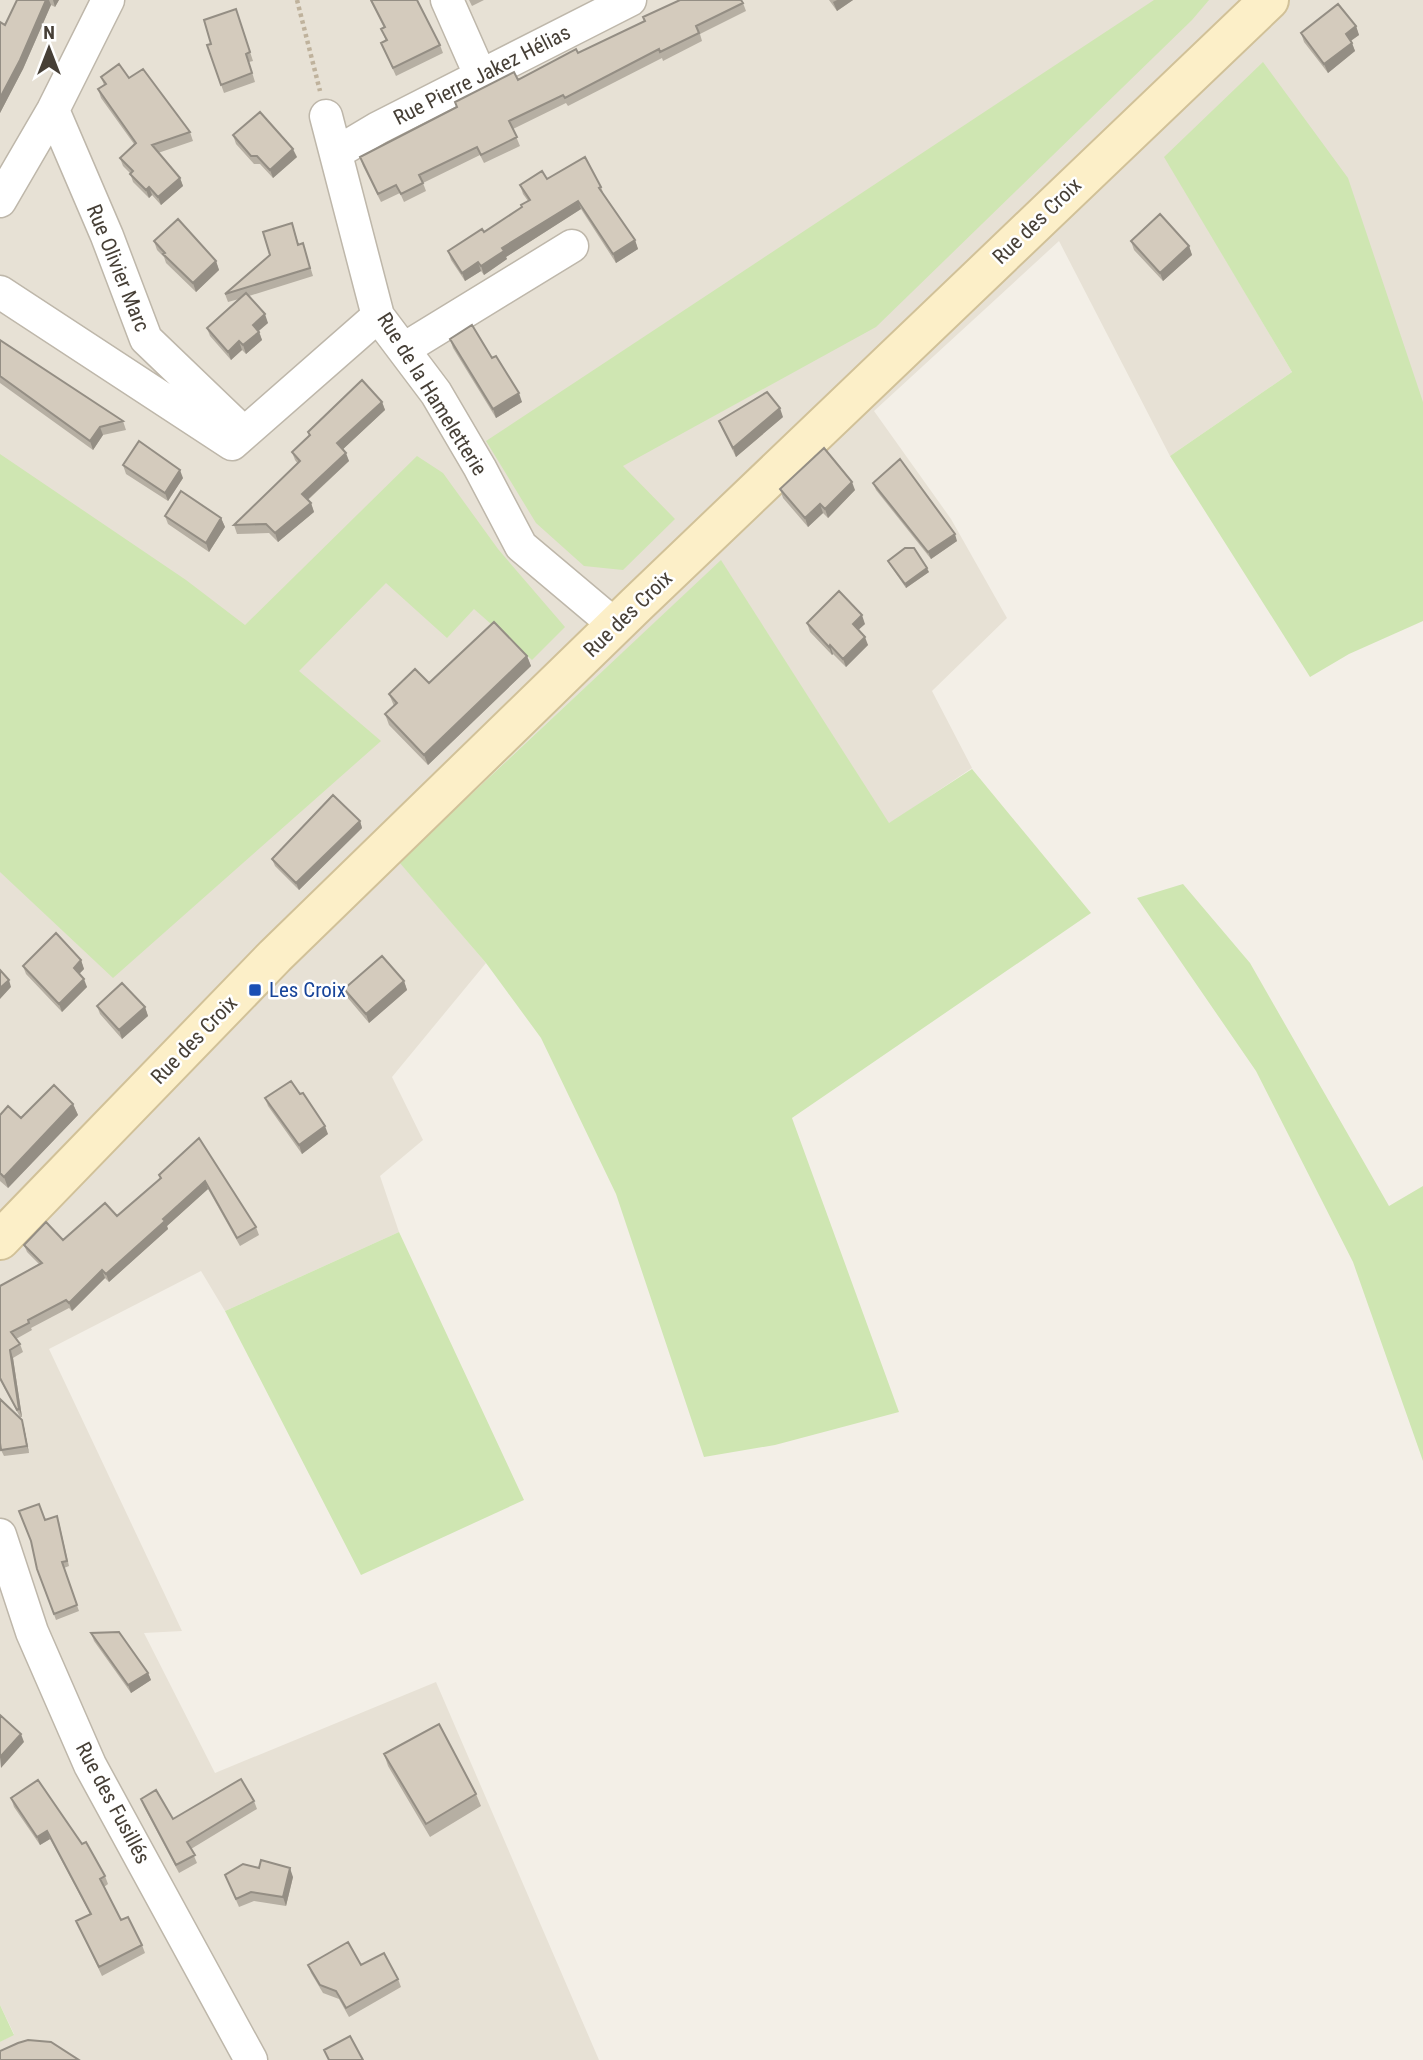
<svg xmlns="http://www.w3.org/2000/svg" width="1423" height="2060" font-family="'Roboto Condensed',sans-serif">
	<rect width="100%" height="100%" fill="#f3efe7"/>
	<path fill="#e7e1d5" d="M0,0H1423V402L1165,157L1292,372L1170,456L1059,241L874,411L951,519L1007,618L932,691L972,768L889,824L721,561L399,861L486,963L392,1077L423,1140L380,1176L399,1232L225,1311L201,1271L49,1349L182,1631L144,1633L215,1773L436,1682L599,2060H0V2042L14,2034L0,2005Z"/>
	<path fill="#cfe6b2" d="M1154,0H1209L1192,20L876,327L623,466L675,519L623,570L584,566L536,523L486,441Z
		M1263,62L1348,178L1423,402V621L1349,654L1310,677L1170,456L1292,372L1164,157Z
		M0,454L186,580L245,625L417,456L443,473L498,549L565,627L532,660L474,609L447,638L386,583L299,671L381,741L113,978L0,872Z
		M721,560L889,823L972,769L1091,913L792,1118L899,1412L775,1445L704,1457L616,1194L541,1038L486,963L399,862Z
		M1183,884L1250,963L1389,1206L1423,1186V1461L1353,1262L1256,1071L1137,898Z
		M399,1232L524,1500L361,1575L225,1311Z
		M0,2005L14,2035L0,2042Z"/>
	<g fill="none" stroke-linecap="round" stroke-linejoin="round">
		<g stroke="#beb7aa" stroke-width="35">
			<path id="street" d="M447,0L481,77
				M53,110L107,236L146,339L244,433
				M326,116L378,316L436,393L480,468L521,546L616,626
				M336,153L378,128L630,0
				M0,201L53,110L108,0
				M0,292L232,444L378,316
				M404,349L572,246
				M0,1535L32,1632L90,1765L251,2060"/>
		</g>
		<g stroke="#d1c198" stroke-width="42">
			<path id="secondary" d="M0,1240L275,956L636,605L1269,0"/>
		</g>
		<path stroke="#bfb29c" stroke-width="4.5" stroke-dasharray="3.5 3.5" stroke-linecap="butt" d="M297,0L320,91"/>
		<use href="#street" stroke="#fff" stroke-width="32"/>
		<use href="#secondary" stroke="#fcefc8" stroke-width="38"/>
	</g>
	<path fill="#b6afa3" d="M17,0H59L55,7L51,5L23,69L0,113V22L5,25Z
		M370,0H417L440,45L443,53L396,76L381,43L386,41L381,29L384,28Z
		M469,0H484L472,6Z
		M829,0H853L837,11Z
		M743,3L746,11L700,34L702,41L663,61L662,58L568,106L566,103L513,129L520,146L484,163L480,155L423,183L426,191L404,202L400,193L381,202L363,166L360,157L518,80L578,53Z
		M236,9L253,61L249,62L255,82L224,93L207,45L211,44Z
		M1356,26L1359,35L1351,41L1355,51L1328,73L1304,42L1301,33Z
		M101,77L129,78L190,132L193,141L158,153L180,178L183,186L161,205L152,195L149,198L133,182L130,173L123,166L120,158L134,144L101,98L98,89L104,85Z
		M233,135L297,157L273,178L260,164H254L236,144Z
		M547,179L601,187L604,195L635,240L638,249L616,263L581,209L506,257L507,259L484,275L481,271L465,281L451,260L448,251L484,232L521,208L528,201L523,194L520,185Z
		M292,223L299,245L303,243L313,276L249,296L268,323L259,331L262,340L246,354L242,350L231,360L210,336L207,328L239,299L228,302L225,294L270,255Z
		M154,241L216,261L219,270L196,292L166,263L164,257L157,250Z
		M1131,241L1189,246L1192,255L1163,281L1134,250Z
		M450,339L492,358L522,402L496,418L453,348Z
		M0,340L123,421L126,430L103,435L93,450L0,383Z
		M382,402L385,410L343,449L349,461L308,500L311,503L314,512L278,542L269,533L237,534L234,525L298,464L295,460L292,452L309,436L308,432Z
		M783,417L736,457L722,429L719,421Z
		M123,465L183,478L168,501L126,474Z
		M873,483L957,541L931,559L876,490Z
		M780,489L855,490L828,518L823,513L808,527L783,498Z
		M165,516L221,518L225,527L209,552L168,524Z
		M888,561L929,572L906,588L890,565Z
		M807,623L865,624L858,630L868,645L846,667L833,654L832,655L810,632Z
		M527,656L531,666L428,765L389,725L385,714L394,706L389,694Z
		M360,821L362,828L299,890L275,866L272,859Z
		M81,960L84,969L79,974L87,987L62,1012L26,974L23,966Z
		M404,981L407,990L369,1023L347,997L344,989Z
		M97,1006L145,1007L148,1016L122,1039L100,1014Z
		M265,1098L328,1134L302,1154L268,1106Z
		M73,1104L78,1115L8,1188L0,1181V1115L21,1118Z
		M199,1138L256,1227L259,1235L240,1246L208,1189L167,1226L168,1229L109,1282L105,1278L72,1311L69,1308L31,1328L32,1330L16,1339L20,1344L23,1352L13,1358L22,1417H20L0,1380V1286L39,1264L27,1252L24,1245L63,1240L117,1216L160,1179L159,1175Z
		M24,1427L29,1453L4,1456L1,1450Z
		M45,1520L59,1522L69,1566L64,1568L79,1611L56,1620L37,1569Z
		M91,1633L148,1673L151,1680L131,1693L94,1641Z
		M384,1754L476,1794L481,1806L430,1837L388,1766Z
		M11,1798L82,1844L105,1876L108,1884L104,1887L121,1920L142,1945L145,1953L102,1976L76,1921L90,1914L50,1839L40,1845L14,1807Z
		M141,1799L173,1819L254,1801L257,1809L191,1849L197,1863L179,1873L144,1807Z
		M225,1875L293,1877L286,1906L254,1901L239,1907Z
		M308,1965L398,1979L401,1987L349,2017L339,1999L323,1993L311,1973Z"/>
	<path fill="#948e84" d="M46,0H49L51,5L23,69L0,113V98Z
		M53,0H59L55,7Z
		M837,0H853L837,11L833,2Z
		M1356,26L1359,35L1349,42L1346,34Z
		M1352,43L1355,51L1328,73L1324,64Z
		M293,149L297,157L273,178L270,170Z
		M180,178L183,186L161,205L158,197Z
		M149,187L152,195L149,198L146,190Z
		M578,201L581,209L506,257L507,259L484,275L481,266L502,248Z
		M635,240L638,249L616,263L613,254Z
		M1189,246L1192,255L1163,281L1160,273Z
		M216,261L219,270L196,292L193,283Z
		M478,262L481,271L465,281L462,273Z
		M265,314L268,323L256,333L253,325Z
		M259,332L262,340L246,354L243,345Z
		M239,341L242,350L231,360L228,352Z
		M519,393L522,402L496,418L493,409Z
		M382,402L385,410L340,452L337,443Z
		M780,408L783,417L736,457L733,448Z
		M100,427L103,435L93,450L90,441Z
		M346,453L349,461L305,502L302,494Z
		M180,470L183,478L168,501L165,493Z
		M852,482L855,490L828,518L825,509Z
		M311,503L314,512L278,542L275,533Z
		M820,504L823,513L808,527L805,518Z
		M221,518L225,527L209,552L206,543Z
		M955,534L957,541L931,559L928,552Z
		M927,568L929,572L906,588L905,584Z
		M862,615L865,624L856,632L853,624Z
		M865,637L868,645L846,667L843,659Z
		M830,645L833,654L832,655L829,647Z
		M527,656L531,666L428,765L424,755Z
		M360,821L362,828L299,890L296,883Z
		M81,960L84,969L77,976L74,968Z
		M84,979L87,987L62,1012L59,1004Z
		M9,980L11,987L0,999V988Z
		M404,981L407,990L369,1023L366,1014Z
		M145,1007L148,1016L122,1039L119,1030Z
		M73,1104L78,1115L8,1188L4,1177Z
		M325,1126L328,1134L302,1154L299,1145Z
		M205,1181L208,1189L167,1226L168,1229L109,1282L106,1274L163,1219Z
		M102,1270L105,1278L72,1311L69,1303Z
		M10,1350L13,1358L22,1417L19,1409Z
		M22,1420L24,1427L29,1453L27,1446Z
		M148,1673L151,1680L131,1693L128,1685Z
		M21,1734L24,1742L1,1768L0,1757Z
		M47,1831L50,1839L40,1845L37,1837Z
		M290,1868L293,1877L286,1906L283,1897Z"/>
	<path fill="#d4cbbd" stroke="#948e84" stroke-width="2" d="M17,0H46L20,60L0,98V22L5,25Z
		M371,0H417L440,45L393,68L381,43L387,40L381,29L385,27Z
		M680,0H741L743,3L696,26L699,33L660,52L659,49L565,98L563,95L509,121L517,137L481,155L477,147L419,175L423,183L401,194L396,185L378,194L360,157L457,107L455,102L514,72L518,80L576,49L578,53L645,21L643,17Z
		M1338,4L1356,26L1346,34L1352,43L1324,64L1301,33Z
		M236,9L250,52L246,54L252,73L221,85L207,45L211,44L204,20Z
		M119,64L129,78L143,69L190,132L152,145L180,178L158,197L149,187L146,190L130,174L133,171L120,158L136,143L98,89L106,84L101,77Z
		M260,112L293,149L270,170L257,156H251L233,135Z
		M585,157L601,187L599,188L635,240L613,254L578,201L502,248L504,251L481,266L478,262L462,273L448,251L482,229L484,232L522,207L521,205L530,200L520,185L542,171L547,179Z
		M1160,214L1189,246L1160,273L1131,241Z
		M178,219L216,261L193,283L163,254L165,253L154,241Z
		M292,223L298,245L303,243L310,268L225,294L270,255L263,232Z
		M246,293L265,314L253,325L259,332L243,345L239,341L228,352L207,328Z
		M472,325L492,358L496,356L519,393L493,409L450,339Z
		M0,340L123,421L100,427L90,441L0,376Z
		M362,380L382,402L337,443L346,453L302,494L311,503L275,533L266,524L234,525L300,461L292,452L310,435L308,432Z
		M767,392L780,408L733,448L719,421Z
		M139,441L180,470L165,493L123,465Z
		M824,448L852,482L825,509L820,504L805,518L780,489Z
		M900,459L955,534L928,552L873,483Z
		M181,491L221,518L206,543L165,516Z
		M905,548H914L927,568L905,584L888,561Z
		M839,591L862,615L853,624L865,637L843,659L830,645L829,647L807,623Z
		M494,622L527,656L424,755L385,714L397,703L389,694L415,669L429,683Z
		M333,795L360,821L296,883L272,859Z
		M56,933L81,960L74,968L84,979L59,1004L23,966Z
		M382,956L404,981L366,1014L344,989Z
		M0,970L9,980L0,988Z
		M122,983L145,1007L119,1030L97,1006Z
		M291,1081L300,1094L303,1093L325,1126L299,1145L265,1098Z
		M54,1085L73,1104L4,1177L0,1173V1115L8,1106L21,1118Z
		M199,1138L256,1227L237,1238L205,1181L163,1219L165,1221L106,1274L102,1270L69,1303L66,1300L28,1320L29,1323L11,1332L20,1344L10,1350L19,1409L17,1410L0,1378V1286L42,1263L24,1245L46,1222L63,1240L105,1203L117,1216L161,1178L159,1175Z
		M0,1399L22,1420L27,1446L1,1450L0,1443Z
		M39,1504L45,1520L57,1516L67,1561L62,1562L77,1605L54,1614L37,1569L31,1541L19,1511Z
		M119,1632L148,1673L128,1685L91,1633Z
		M0,1715L21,1734L0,1757Z
		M439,1724L476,1794L426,1824L384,1754Z
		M241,1779L254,1801L187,1842L195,1855L176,1865L141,1799L156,1790L173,1819Z
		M38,1780L82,1844L86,1842L105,1876L100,1879L121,1920L128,1917L142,1945L99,1967L76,1921L91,1914L47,1831L37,1837L11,1798Z
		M261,1860L290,1868L283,1897L251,1892L236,1899L225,1875L243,1864L259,1868Z
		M348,1942L361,1965L384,1953L398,1979L346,2008L336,1991L320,1985L308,1965Z
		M350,2036L363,2060H329L324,2050Z
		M28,2040L51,2042L79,2060H0V2051L18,2043Z"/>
	<rect fill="#1a4fb4" stroke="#fff" stroke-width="2.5" x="248" y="983" width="14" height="14" rx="3.5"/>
	<g text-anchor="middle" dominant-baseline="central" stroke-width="5" stroke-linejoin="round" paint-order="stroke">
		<g font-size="21" fill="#463f36" stroke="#fff">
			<text transform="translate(482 75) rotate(-27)">Rue Pierre Jakez Hélias</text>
			<text transform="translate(1037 221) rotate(-44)">Rue des Croix</text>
			<text transform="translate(118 268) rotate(68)">Rue Olivier Marc</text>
			<text transform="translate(432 394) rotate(58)">Rue de la Hameletterie</text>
			<text transform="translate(628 614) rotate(-44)">Rue des Croix</text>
			<text transform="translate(194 1040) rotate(-46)">Rue des Croix</text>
			<text transform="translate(113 1803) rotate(62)">Rue des Fusillés</text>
		</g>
		<g font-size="21" fill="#164399" stroke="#fff" text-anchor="start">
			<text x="269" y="990">Les Croix</text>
		</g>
	</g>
	<g transform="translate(49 49)" stroke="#ffffff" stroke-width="5" paint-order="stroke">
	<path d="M0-5L12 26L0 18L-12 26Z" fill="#463f36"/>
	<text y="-10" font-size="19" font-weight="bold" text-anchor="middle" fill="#463f36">N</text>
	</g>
</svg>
